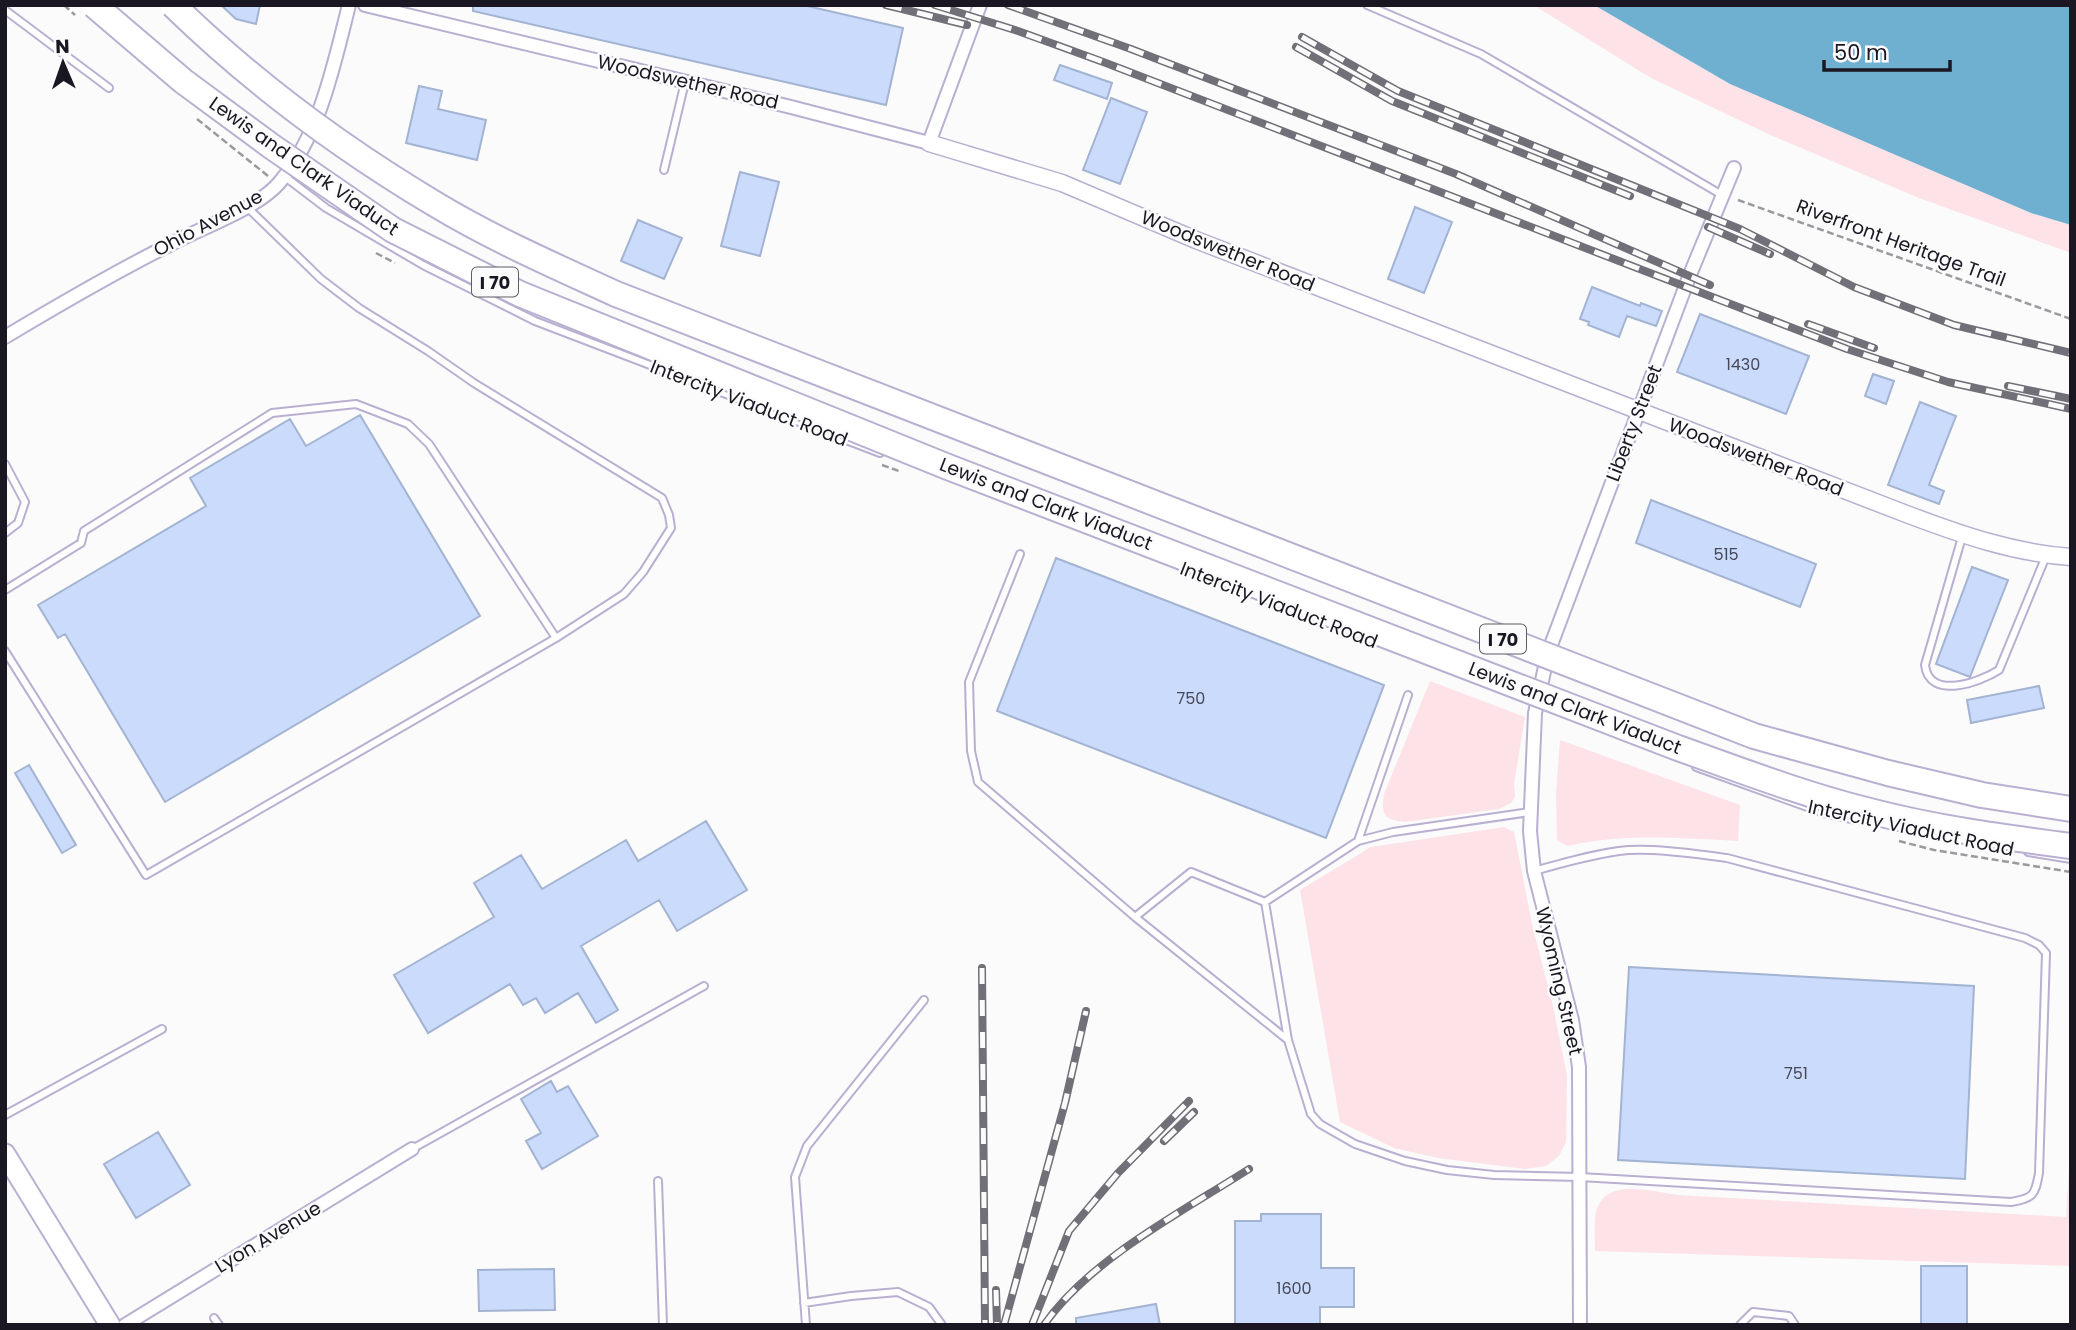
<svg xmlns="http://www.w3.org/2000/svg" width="2076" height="1330" font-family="Poppins,sans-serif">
	<rect width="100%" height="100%" fill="#fbfbfb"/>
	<path fill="#fde2e7" d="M1539,5H1594L1730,84L2031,213L2071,225V253L1919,198L1768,134L1651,78L1538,8Z
		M1430,681L1525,717L1514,784L1515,797L1511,803L1499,809L1405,822C1384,820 1381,815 1384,794Z
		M1560,740L1740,805L1738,841C1679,838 1624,833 1567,846L1557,840L1556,793Z
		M1504,827L1514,832L1532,924L1552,1002L1567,1075L1566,1142L1559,1156L1546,1166L1525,1169L1438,1158L1394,1148L1340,1122L1300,890L1371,847Z
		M2071,1132V1266L1595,1251C1595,1240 1594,1228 1595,1218C1600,1176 1649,1191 1677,1195L2066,1217Z"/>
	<path fill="#6fafcf" d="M1594,5H2071V225L2031,213L1730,84Z"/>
	<path fill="#cadbfb" stroke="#a3b3d2" stroke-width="2" d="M221,5H260L256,24L236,19Z
		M473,5H803L903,28L886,105L473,11Z
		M1060,65L1112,83L1107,99L1054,80Z
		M419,86L442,91L438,109L486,120L477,160L406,143Z
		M1111,98L1147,112L1120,184L1083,170Z
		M740,172L779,182L760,256L721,246Z
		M1415,207L1452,222L1424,293L1388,279Z
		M638,220L682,238L664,279L621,261Z
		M1592,287L1640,306L1641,303L1662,311L1656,326L1627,316L1619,337L1588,325L1589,322L1580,319Z
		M1700,314L1809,356L1786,414L1677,372Z
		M1873,374L1894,381L1886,404L1865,396Z
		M1920,402L1956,416L1929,485L1944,491L1939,504L1888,485Z
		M360,415L480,616L165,802L65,634L58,638L38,605L206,506L190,478L290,419L306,446Z
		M1651,500L1816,564L1800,607L1636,543Z
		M1056,558L1384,685L1326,838L997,711Z
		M1972,567L2008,580L1970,677L1936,664Z
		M2039,686L2044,708L1971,723L1967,700Z
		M29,765L76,845L62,853L15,773Z
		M706,821L747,890L677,931L659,900L581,946L618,1010L596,1023L578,993L545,1013L536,998L523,1005L510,984L428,1033L394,975L494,917L474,883L521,855L542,889L626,840L638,861Z
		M1629,967L1974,986L1965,1179L1618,1160Z
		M551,1081L557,1092L568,1086L598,1136L542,1169L526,1141L541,1133L521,1099Z
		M158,1132L190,1185L136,1218L104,1164Z
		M1261,1214H1321V1268H1354V1307H1320V1325H1235V1221H1261Z
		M1921,1266H1967V1325H1921Z
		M554,1269L555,1310L479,1311L478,1270Z
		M1156,1304L1160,1325H1076V1318Z"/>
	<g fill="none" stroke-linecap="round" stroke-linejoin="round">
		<g stroke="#b9b0d1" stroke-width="10">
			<path id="service" d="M1367,5L1481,54L1722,195
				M5,10L109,88
				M664,170L685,82
				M284,176L326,208L423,265L535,321L880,453
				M247,207L321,279L359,308L428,351L474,383L662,498L669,515L671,528L643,572L624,594L556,638
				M5,464L25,502L18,523L5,533
				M1962,537L1925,665C1929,701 1980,682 1999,670L2046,556
				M1020,554L969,682L971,751L978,782L1135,917L1191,872L1265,902L1358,841L1393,832L1530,812
				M5,590L81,543L84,531L272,413L356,404L408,424L429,444L556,638L146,875L5,651
				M1696,767L1824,813L1856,820
				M1358,841L1408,695
				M2028,852L2071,859
				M1265,902L1288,1040L1311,1114L1320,1124L1355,1144L1405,1161L1447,1170L1494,1175L1580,1177L2011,1202C2034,1198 2035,1195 2039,1173L2046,953L2039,945L2025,938L1727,858C1697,854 1648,847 1619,851C1590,855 1562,863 1534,871
				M1135,917L1288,1040
				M5,1115L162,1029
				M412,1149L704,986
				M658,1181L663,1325
				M804,1303L851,1296L898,1292L929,1307L942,1325
				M214,1318L219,1325
				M806,1325L795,1177L807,1146L924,1000
				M1740,1325L1753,1312L1789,1316L1795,1325"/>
		</g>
		<g stroke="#b9b0d1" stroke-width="16">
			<path id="minor" d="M365,5L791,107L929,143L980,5
				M5,337C60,304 115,272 173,243C203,227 258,208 279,183C320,135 334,64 349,5
				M125,1325L412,1149
				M1580,1325L1579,1067L1572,1020L1534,871L1530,831L1535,713L1548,653L1689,277L1734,168"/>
		</g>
		<g stroke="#b9b0d1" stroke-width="19">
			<path id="tertiary" d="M929,143L1062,183L1196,240L1909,515C1962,535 2014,553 2071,557"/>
		</g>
		<g stroke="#b9b0d1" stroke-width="23">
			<path id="secondary" d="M5,1154L110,1325"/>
		</g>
		<path stroke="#9a999e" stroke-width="2.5" stroke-dasharray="7 3.5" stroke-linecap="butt" d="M64,5L75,15
			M197,119L268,176
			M1738,200L2071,319
			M376,253L395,263
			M882,465L899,471
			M1899,841L1934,850L2071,872"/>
		<use href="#service" stroke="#fff" stroke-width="6"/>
		<use href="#minor" stroke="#fff" stroke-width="12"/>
		<use href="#tertiary" stroke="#fff" stroke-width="16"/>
		<use href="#secondary" stroke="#fff" stroke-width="19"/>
		<g stroke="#716f77" stroke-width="8">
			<path id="rail" d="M886,5L967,25
				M935,5L1018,31L1106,63L1847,349L1948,382L2071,409
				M1008,5L1131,49L1456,174L1710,285
				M1302,37L1398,91L1740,229L1854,287L1954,325L2071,353
				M1296,47L1392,101L1630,196
				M1708,227L1770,254
				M1808,324L1874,348
				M2008,386L2071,399
				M982,968L985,1325
				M1164,1141L1194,1112
				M996,1290L997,1325
				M1004,1325L1065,1103L1086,1011
				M1032,1325L1069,1231L1118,1173L1189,1101
				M1044,1325C1090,1259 1182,1212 1249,1169"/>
		</g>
		<use href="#rail" stroke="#fbfbfb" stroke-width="5" stroke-dasharray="16" stroke-linecap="butt"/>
		<g stroke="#b9b0d1" stroke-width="28" stroke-linecap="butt">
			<path id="motorway-bridge" d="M94,5L183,81L271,146L393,230L520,294L948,467L1678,748C1740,770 1802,794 1866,810C1933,828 2002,837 2071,846
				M173,5C252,82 341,148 435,204C493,239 555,266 616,294L1754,736L1888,773L1982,795L2071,809"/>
		</g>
		<use href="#motorway-bridge" stroke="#fff" stroke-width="24"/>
	</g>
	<g text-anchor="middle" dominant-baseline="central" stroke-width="5" stroke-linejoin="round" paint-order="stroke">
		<g font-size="16" fill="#464859">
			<text x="1743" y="364">1430</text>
			<text x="1726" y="554">515</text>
			<text x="1191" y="698">750</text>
			<text x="1796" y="1073">751</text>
			<text x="1294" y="1288">1600</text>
		</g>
		<g fill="#fbfbfb" stroke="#5e5b64" stroke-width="2">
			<rect x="472" y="267.5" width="46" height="29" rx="5"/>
			<rect x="1480" y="624.5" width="46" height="29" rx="5"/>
		</g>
		<g font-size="18" font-weight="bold" fill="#1a1723">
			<text x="495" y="282">I 70</text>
			<text x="1503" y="639">I 70</text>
		</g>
		<g font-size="19" fill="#1a1723" stroke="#fbfbfb">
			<text transform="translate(688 82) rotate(13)">Woodswether Road</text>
			<text transform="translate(304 166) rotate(35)">Lewis and Clark Viaduct</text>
			<text transform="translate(208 223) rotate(-28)">Ohio Avenue</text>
			<text transform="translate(1901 243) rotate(20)">Riverfront Heritage Trail</text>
			<text transform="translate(1228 251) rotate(22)">Woodswether Road</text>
			<text transform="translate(749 403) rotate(21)">Intercity Viaduct Road</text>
			<text transform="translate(1634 423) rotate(-69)">Liberty Street</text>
			<text transform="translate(1756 457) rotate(21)">Woodswether Road</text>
			<text transform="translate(1046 504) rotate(21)">Lewis and Clark Viaduct</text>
			<text transform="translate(1279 605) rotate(21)">Intercity Viaduct Road</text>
			<text transform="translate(1575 708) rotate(21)">Lewis and Clark Viaduct</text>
			<text transform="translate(1911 828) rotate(12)">Intercity Viaduct Road</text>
			<text transform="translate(1559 981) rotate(77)">Wyoming Street</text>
			<text transform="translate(268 1237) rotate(-31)">Lyon Avenue</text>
		</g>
	</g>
	<rect width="2076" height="1330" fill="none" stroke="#1a1723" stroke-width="14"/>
	<g transform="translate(63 63) rotate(358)" stroke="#fbfbfb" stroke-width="5" paint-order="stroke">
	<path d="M0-5L12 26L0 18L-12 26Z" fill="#1a1723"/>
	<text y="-10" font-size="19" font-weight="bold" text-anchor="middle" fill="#1a1723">N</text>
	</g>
	<path d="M1824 60v10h126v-10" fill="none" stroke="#1a1723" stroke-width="3.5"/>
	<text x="1834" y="60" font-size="21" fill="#1a1723" stroke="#fbfbfb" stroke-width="5" paint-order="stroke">50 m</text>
</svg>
